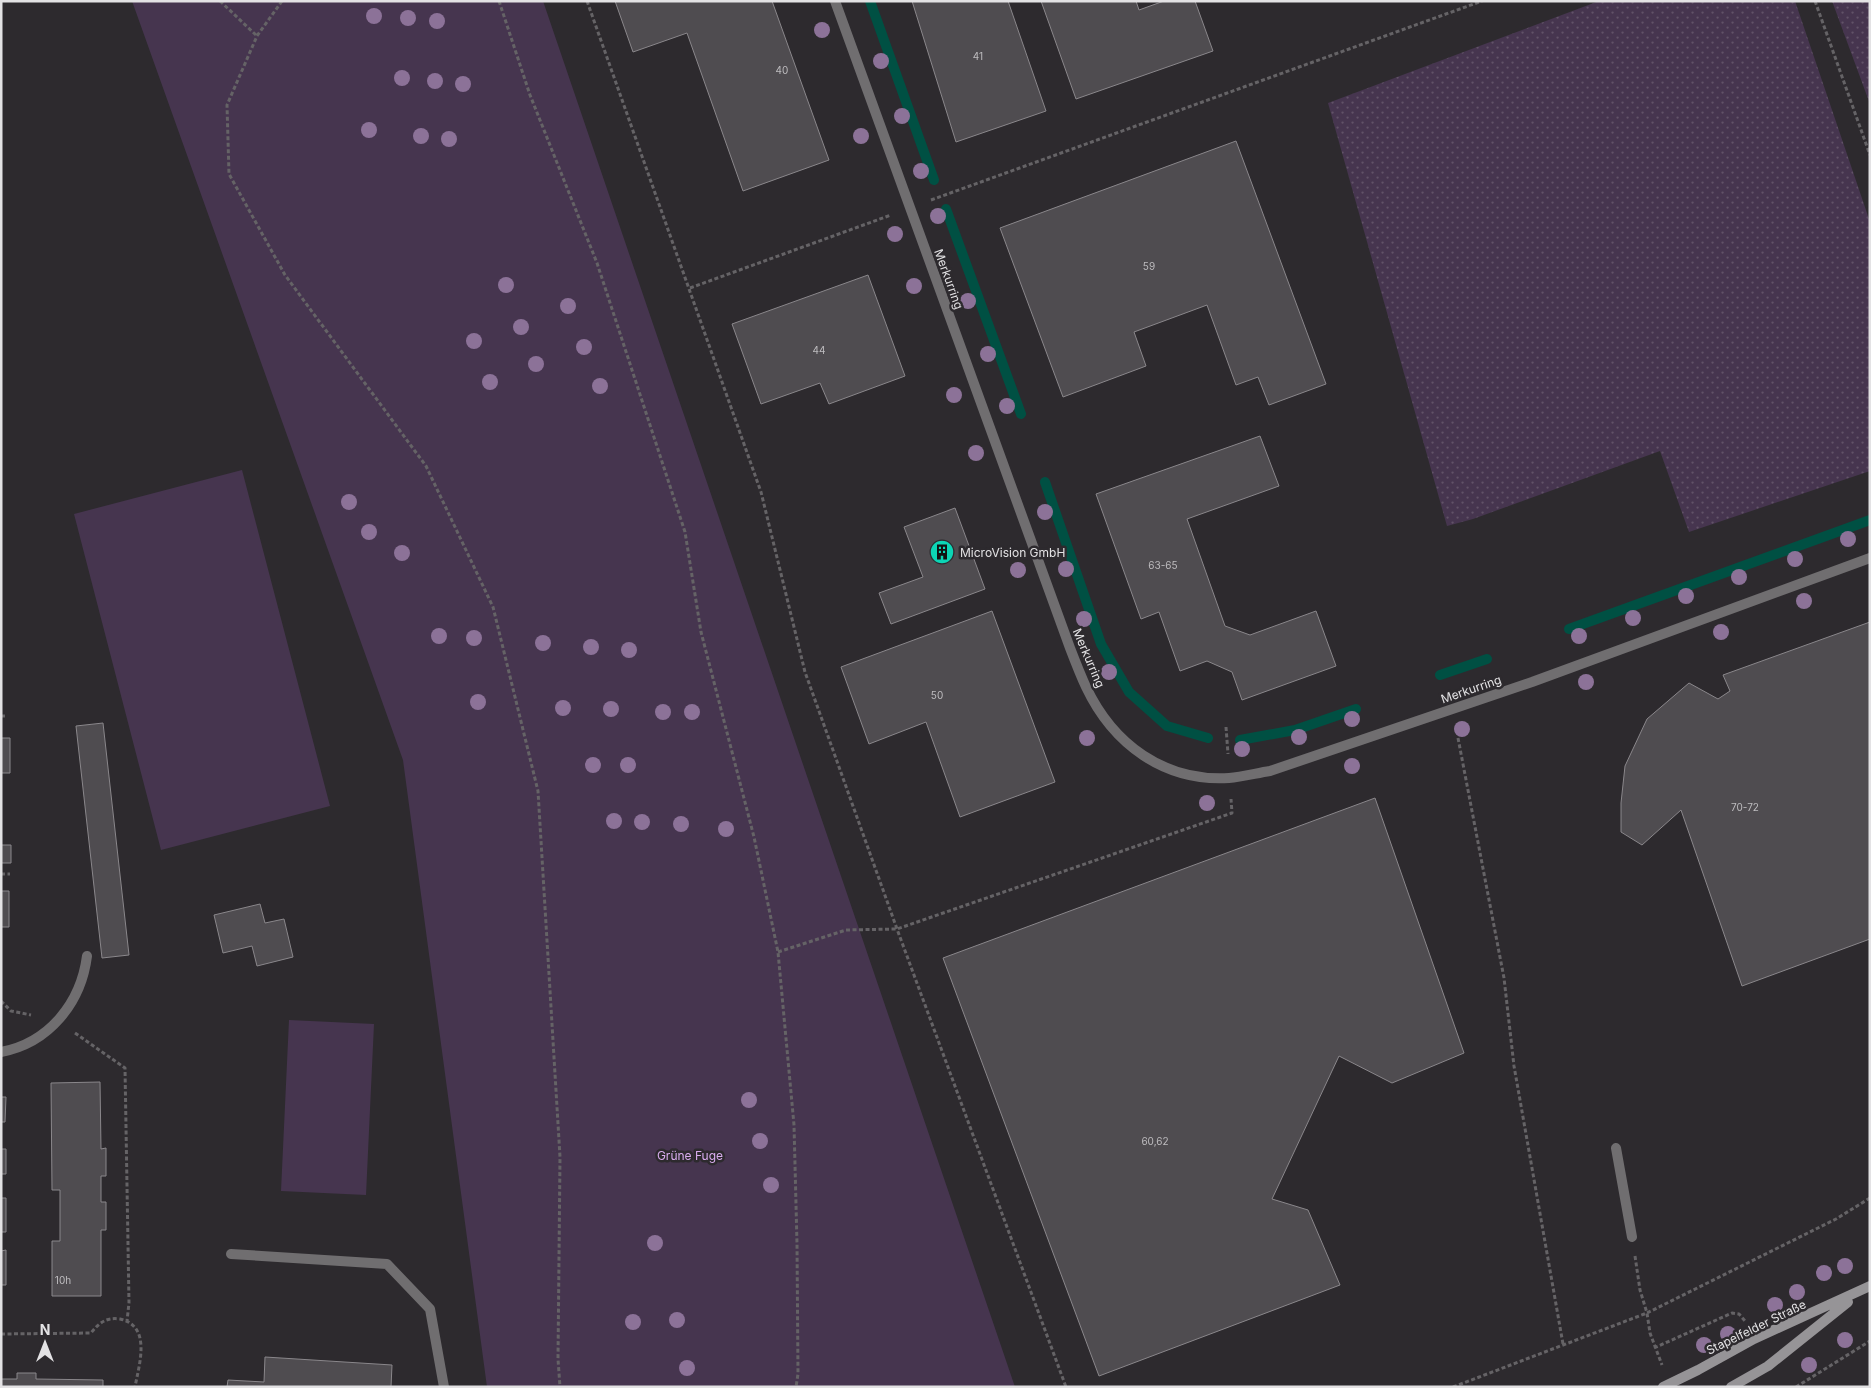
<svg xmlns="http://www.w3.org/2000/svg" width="1871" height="1388" font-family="Inter,sans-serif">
	<defs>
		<pattern id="grass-dots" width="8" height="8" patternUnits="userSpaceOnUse" patternTransform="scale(1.25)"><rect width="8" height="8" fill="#46354f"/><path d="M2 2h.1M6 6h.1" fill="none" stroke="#615268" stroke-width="1.8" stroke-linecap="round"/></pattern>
	</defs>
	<rect width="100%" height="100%" fill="#2d2a2e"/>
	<path fill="url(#grass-dots)" d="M1599,1H1795L1870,222V471L1689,532L1660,451L1473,519L1447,526L1328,103Z
		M1832,1H1870V104Z"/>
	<path fill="#46354f" d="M132,1H543L1015,1387H487L403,760Z
		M242,470L330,806L161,850L74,514Z
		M289,1020L374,1024L366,1195L281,1191Z"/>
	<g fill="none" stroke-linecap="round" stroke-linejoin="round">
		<path stroke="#005043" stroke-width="10" d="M870,1L934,180
			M946,209L1021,414
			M1045,482L1101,644L1129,692L1167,726L1208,738
			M1569,629L1870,520
			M1440,675L1487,659
			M1240,740L1295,730L1356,709"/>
	</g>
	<path fill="#4f4c50" stroke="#8a878b" d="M615,1H772L829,160L743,191L687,33L633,52Z
		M912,1H1008L1046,111L956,142Z
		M1041,1H1136L1139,10L1164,1H1195L1213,51L1076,99Z
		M1236,141L1326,384L1269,405L1258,377L1236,385L1207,305L1134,332L1146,366L1063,397L1000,228Z
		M868,275L905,376L829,404L820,383L761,404L732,324Z
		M1260,436L1279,486L1187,519L1225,626L1250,635L1316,611L1336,666L1242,700L1232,672L1207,661L1180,671L1159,612L1141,619L1096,494Z
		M955,508L985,589L891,624L879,593L923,577L904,527Z
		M992,611L1055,782L960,817L926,722L869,744L841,667Z
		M1870,622V939L1742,986L1681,810L1642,845L1621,832V803L1625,766L1647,719L1689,683L1718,699L1730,691L1723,675Z
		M103,723L129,955L102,958L76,726Z
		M1,738H10V773H1Z
		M1375,798L1464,1053L1392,1083L1339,1056L1272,1199L1308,1210L1340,1285L1099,1376L943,958Z
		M1,845H11V863H1Z
		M1,891H9V927H1Z
		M260,904L265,923L284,919L293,957L257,966L252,946L223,953L214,915Z
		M100,1082L101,1149L106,1148V1176H101V1202H106V1230H101V1296H52V1241H60V1190H52L51,1083Z
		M1,1097H6L5,1122H1Z
		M1,1149H6V1174H1Z
		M1,1198H6V1232H1Z
		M6,1250V1285H1V1251Z
		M265,1357L392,1365L391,1387H227L228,1380L264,1382Z
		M17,1373H36V1379L103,1380V1387H1V1379H17Z"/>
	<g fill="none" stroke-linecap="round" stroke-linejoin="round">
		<path stroke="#656366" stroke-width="3" stroke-dasharray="4 2.5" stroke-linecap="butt" d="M220,1L257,36
			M282,1L257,36L227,105L229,174L285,275L426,466L493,607L538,791L560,1157L558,1359L560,1387
			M499,1L530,95L597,263L685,532L701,632L754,837L778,952L794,1125L797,1244L798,1374L796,1387
			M587,1L761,492L805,672L897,929L1066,1387
			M1815,1L1870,155
			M931,200L1482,1
			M690,288L891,215
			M1,716H6
			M1226,727L1228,754
			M1458,738L1504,978L1514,1066L1563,1344
			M1,874H10
			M778,952L846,930L897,929L1232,813L1231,799
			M1,1001L11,1011L31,1015
			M75,1033L125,1068L129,1303L127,1321
			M1635,1256L1640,1290L1647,1313L1836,1219L1870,1198
			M1,1334L91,1333C99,1323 106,1317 120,1319C152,1326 139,1365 135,1387
			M1654,1348L1732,1313L1739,1314L1745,1321
			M1453,1387L1647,1313L1650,1333L1662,1365
			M1796,1387L1870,1341"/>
		<path stroke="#706e70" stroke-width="10" d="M1616,1148L1632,1237
			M231,1254L387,1264L430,1309L444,1387"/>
		<path stroke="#706e70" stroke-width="10" d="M835,1L1070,648C1075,661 1080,674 1086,687C1113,744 1164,782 1229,778C1242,777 1257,773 1270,771L1532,682L1870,558
			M1,1052C49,1043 81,1003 87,956"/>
		<path stroke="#969497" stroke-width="10" d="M1663,1387L1698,1370L1754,1339L1870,1286
			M1731,1387L1768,1366L1848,1302"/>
	</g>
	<g fill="#8c7298">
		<circle cx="374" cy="16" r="8"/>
		<circle cx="408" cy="18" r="8"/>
		<circle cx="437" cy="21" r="8"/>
		<circle cx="822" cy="30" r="8"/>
		<circle cx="881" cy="61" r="8"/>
		<circle cx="402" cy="78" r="8"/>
		<circle cx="435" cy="81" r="8"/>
		<circle cx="463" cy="84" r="8"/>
		<circle cx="902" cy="116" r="8"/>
		<circle cx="369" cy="130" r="8"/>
		<circle cx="421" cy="136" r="8"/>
		<circle cx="861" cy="136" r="8"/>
		<circle cx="449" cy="139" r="8"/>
		<circle cx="921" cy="171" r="8"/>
		<circle cx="938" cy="216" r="8"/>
		<circle cx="895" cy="234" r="8"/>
		<circle cx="506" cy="285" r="8"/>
		<circle cx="914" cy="286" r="8"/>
		<circle cx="968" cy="301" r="8"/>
		<circle cx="568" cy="306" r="8"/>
		<circle cx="521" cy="327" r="8"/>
		<circle cx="474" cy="341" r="8"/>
		<circle cx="584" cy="347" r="8"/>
		<circle cx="988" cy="354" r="8"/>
		<circle cx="536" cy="364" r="8"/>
		<circle cx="490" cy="382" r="8"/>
		<circle cx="600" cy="386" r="8"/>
		<circle cx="954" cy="395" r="8"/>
		<circle cx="1007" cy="406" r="8"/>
		<circle cx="976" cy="453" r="8"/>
		<circle cx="349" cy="502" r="8"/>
		<circle cx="1045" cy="512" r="8"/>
		<circle cx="369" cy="532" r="8"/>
		<circle cx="1848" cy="539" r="8"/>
		<circle cx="402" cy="553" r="8"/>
		<circle cx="1795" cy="559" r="8"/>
		<circle cx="1066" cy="569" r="8"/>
		<circle cx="1018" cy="570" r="8"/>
		<circle cx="1739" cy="577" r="8"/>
		<circle cx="1686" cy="596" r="8"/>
		<circle cx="1804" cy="601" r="8"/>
		<circle cx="1633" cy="618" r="8"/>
		<circle cx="1084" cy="619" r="8"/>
		<circle cx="1721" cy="632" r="8"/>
		<circle cx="439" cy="636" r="8"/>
		<circle cx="1579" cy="636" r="8"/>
		<circle cx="474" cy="638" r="8"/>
		<circle cx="543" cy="643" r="8"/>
		<circle cx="591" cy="647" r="8"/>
		<circle cx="629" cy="650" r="8"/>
		<circle cx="1109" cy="672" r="8"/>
		<circle cx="1586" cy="682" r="8"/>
		<circle cx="478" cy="702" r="8"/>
		<circle cx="563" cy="708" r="8"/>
		<circle cx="611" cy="709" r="8"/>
		<circle cx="663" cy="712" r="8"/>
		<circle cx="692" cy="712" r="8"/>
		<circle cx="1352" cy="719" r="8"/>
		<circle cx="1462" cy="729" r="8"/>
		<circle cx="1299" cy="737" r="8"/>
		<circle cx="1087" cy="738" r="8"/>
		<circle cx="1242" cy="749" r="8"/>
		<circle cx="593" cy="765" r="8"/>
		<circle cx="628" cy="765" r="8"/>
		<circle cx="1352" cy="766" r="8"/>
		<circle cx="1207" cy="803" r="8"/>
		<circle cx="614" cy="821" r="8"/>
		<circle cx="642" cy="822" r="8"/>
		<circle cx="681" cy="824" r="8"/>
		<circle cx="726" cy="829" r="8"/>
		<circle cx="749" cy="1100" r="8"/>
		<circle cx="760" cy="1141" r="8"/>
		<circle cx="771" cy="1185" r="8"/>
		<circle cx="655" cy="1243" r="8"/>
		<circle cx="1845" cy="1266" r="8"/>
		<circle cx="1824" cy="1273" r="8"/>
		<circle cx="1797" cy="1292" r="8"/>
		<circle cx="1775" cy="1305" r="8"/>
		<circle cx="677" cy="1320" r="8"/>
		<circle cx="633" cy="1322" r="8"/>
		<circle cx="1728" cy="1334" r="8"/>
		<circle cx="1845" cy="1340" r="8"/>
		<circle cx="1704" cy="1345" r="8"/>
		<circle cx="1809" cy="1365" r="8"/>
		<circle cx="687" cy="1368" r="8"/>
	</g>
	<defs>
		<g id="building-disc" transform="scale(1.25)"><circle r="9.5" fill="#0cd5b5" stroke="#2d2a2e"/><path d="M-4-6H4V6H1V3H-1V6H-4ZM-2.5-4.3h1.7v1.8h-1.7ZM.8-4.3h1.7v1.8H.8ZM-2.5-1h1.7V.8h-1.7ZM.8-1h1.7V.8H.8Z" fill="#111"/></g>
	</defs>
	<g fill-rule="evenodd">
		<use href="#building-disc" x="942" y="552"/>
	</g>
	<g text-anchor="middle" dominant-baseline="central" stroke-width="5" stroke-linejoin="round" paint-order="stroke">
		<g font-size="10" fill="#bebcbf">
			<text x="978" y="56">41</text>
			<text x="782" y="70">40</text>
			<text x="1149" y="266">59</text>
			<text x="819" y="350">44</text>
			<text x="1163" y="565">63-65</text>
			<text x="937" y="695">50</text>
			<text x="1745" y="807">70-72</text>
			<text x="1155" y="1141">60,62</text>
			<text x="63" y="1280">10h</text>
		</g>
		<g font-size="12" fill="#e3e2e4" stroke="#2d2a2e">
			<text transform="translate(949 279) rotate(70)">Merkurring</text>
			<text transform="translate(1089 658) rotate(67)">Merkurring</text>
			<text transform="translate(1471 689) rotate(-19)">Merkurring</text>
			<text transform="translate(1756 1327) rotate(-26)">Stapelfelder Straße</text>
		</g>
		<g font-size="12" fill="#e3e2e4" stroke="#2d2a2e" text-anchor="start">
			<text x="960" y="552">MicroVision GmbH</text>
		</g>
		<g font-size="12" fill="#d9adef" stroke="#2d2a2e">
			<text x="690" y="1155">Grüne Fuge</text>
		</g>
	</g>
	<rect width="1871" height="1388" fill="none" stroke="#e3e2e4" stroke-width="5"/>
	<g transform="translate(45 1343)" stroke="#2d2a2e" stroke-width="4" paint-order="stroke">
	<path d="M0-4L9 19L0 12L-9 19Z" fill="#e3e2e4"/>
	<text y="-8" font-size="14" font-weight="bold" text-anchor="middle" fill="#e3e2e4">N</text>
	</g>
</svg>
